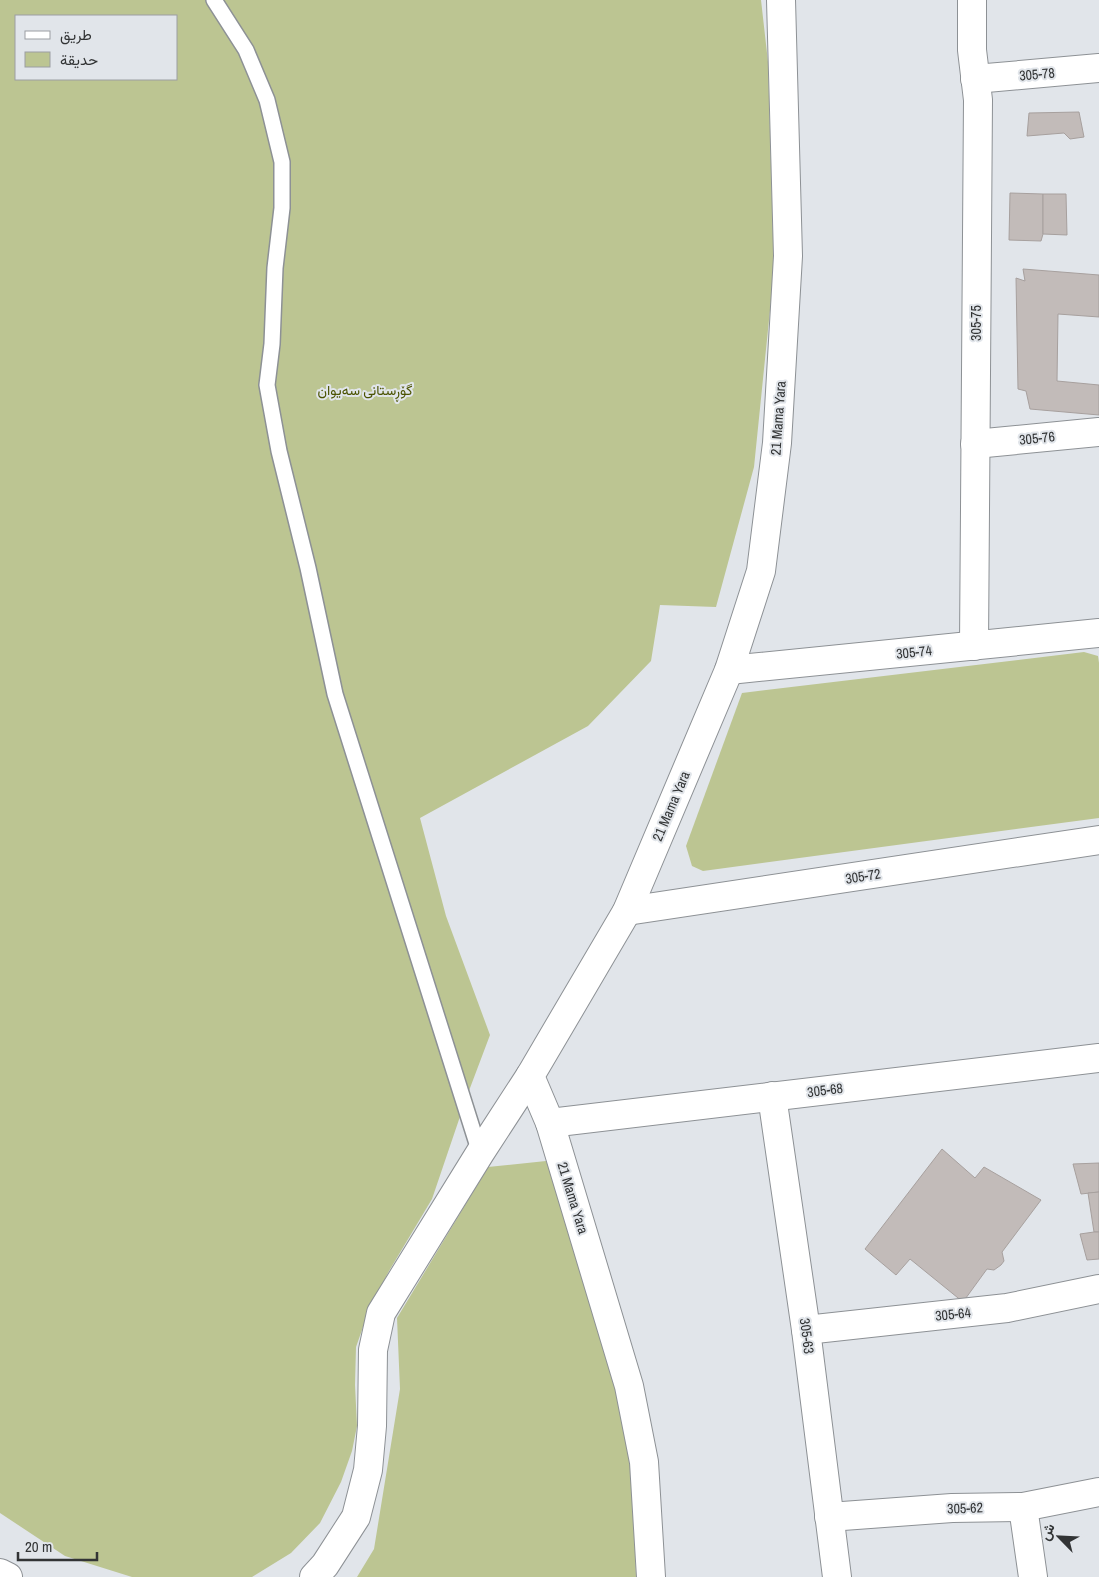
<svg xmlns="http://www.w3.org/2000/svg" width="1099" height="1577" viewBox="0 0 1099 1577" font-family="'Archivo Narrow',Vazirmatn,sans-serif">
<style>
.green{fill:#bcc592;fill-rule:evenodd}
.building{fill:#c2bbb9;stroke:#a7a09e}
.lines{fill:none;stroke-linecap:round;stroke-linejoin:round}
.lane-casing{stroke:#8d9195;stroke-width:18}
.street-casing{stroke:#8d9195;stroke-width:30}
.secondary-casing{stroke:#8d9195;stroke-width:30}
.lane{stroke:#fff;stroke-width:15}
.street{stroke:#fff;stroke-width:28}
.secondary{stroke:#fff;stroke-width:28}
.labels{text-anchor:middle;dominant-baseline:central;stroke-width:4;stroke-linejoin:round;paint-order:stroke}
.street-label{font-size:14px;fill:#323435;stroke:#e1e5ea}
.park-label{font-size:14px;fill:#4a5200;stroke:#e1e5ea}
</style>
<rect width="100%" height="100%" fill="#e1e5ea"/>
<g class="green">
<path d="M0,0H761L768,62L774,271L754,467L716,607L660,605L651,661L588,726L420,818L446,916L490,1035L467,1096L432,1199L389,1271L369,1310L356,1347L355,1385L357,1426L352,1451L341,1482L320,1523L291,1553L252,1577H132L65,1556L0,1513ZM16,16H176V79H16Z"/>
<path d="M1084,652L1098,656L1099,663V818L703,871L692,866L686,846L742,693Z"/>
<path d="M546,1161L619,1355L632,1430L636,1577H357L374,1549L400,1389L397,1318L488,1167Z"/>
</g>
<g class="building">
<path d="M1079,112L1084,137L1070,139L1064,133L1027,136L1029,113Z"/>
<path d="M1010,193L1043,194V234L1041,241L1009,240Z"/>
<path d="M1043,194H1066L1067,235L1043,234Z"/>
<path d="M1023,269L1099,275V317L1058,314L1057,381L1099,385V415L1030,409L1026,391L1018,389L1016,278L1025,281Z"/>
<path d="M942,1149L975,1178L984,1167L1041,1200L1002,1252L1004,1261L1001,1265L994,1270L987,1269L963,1302L910,1259L896,1275L865,1249Z"/>
<path d="M1099,1163V1192L1081,1194L1073,1164Z"/>
<path d="M1099,1192V1232H1094L1088,1193Z"/>
<path d="M1094,1232H1099V1259L1087,1260L1080,1234Z"/>
</g>
<g class="lines">
<g class="lane-casing">
<path id="lane" d="M214,0L246,50L267,100L282,162V208L275,268L272,344L267,385L279,451L308,568L335,694L480,1153"/>
</g>
<g class="street-casing">
<g id="street">
<path d="M972,0V50L978,100L974,646"/>
<path d="M975,79L1099,68"/>
<path d="M975,444L1099,432"/>
<path d="M729,670L1099,633"/>
<path d="M627,911L1099,840"/>
<path d="M772,1096L806,1330L837,1577"/>
<path d="M550,1123L1099,1058"/>
<path d="M806,1330L1007,1308L1099,1289"/>
<path d="M1023,1507L1033,1577"/>
<path d="M829,1517L952,1508L1023,1507L1099,1492"/>
</g>
</g>
<g class="secondary-casing">
<g id="secondary">
<path d="M0,1573L8,1577"/>
<path d="M314,1577L325,1565L356,1517L368,1470L372,1426L373,1350L381,1313L480,1153L530,1076"/>
<path d="M651,1577L644,1462L629,1386L550,1123L530,1076L627,911L729,670L761,571L777,443L788,256L781,0"/>
</g>
</g>
<use href="#lane" class="lane"/>
<use href="#street" class="street"/>
<use href="#secondary" class="secondary"/>
</g>
<g class="labels">
<g class="street-label">
<text transform="translate(1037 74) rotate(-5)">305-78</text>
<text transform="translate(976 323) rotate(-90)">305-75</text>
<text transform="translate(778 418) rotate(-86)">21 Mama Yara</text>
<text transform="translate(1037 438) rotate(-6)">305-76</text>
<text transform="translate(914 652) rotate(-6)">305-74</text>
<text transform="translate(671 806) rotate(-67)">21 Mama Yara</text>
<text transform="translate(863 876) rotate(-9)">305-72</text>
<text transform="translate(825 1090) rotate(-7)">305-68</text>
<text transform="translate(573 1198) rotate(73)">21 Mama Yara</text>
<text transform="translate(953 1314) rotate(-6)">305-64</text>
<text transform="translate(807 1336) rotate(83)">305-63</text>
<text transform="translate(965 1508) rotate(-2)">305-62</text>
</g>
<g class="park-label">
<text x="365" y="390">گۆڕستانی سەیوان</text>
</g>
</g>
<rect x="15" y="15" width="162" height="65" fill="#e1e5ea" stroke="#9b9ea2"/>
<rect x="25" y="31" width="25" height="8" fill="#ffffff" stroke="#9b9ea2"/>
<text x="60" y="40" font-size="15" fill="#323435">طريق</text>
<rect x="25" y="52" width="25" height="15" fill="#bcc592" stroke="#9b9ea2"/>
<text x="60" y="65" font-size="15" fill="#323435">حديقة</text>
<g transform="translate(1059 1537) rotate(294)" stroke="#e1e5ea" stroke-width="4" paint-order="stroke">
<path d="M0-4L9 19L0 12L-9 19Z" fill="#323435"/>
<text y="-8" font-size="14" font-weight="bold" text-anchor="middle" fill="#323435">ش</text>
</g>
<path d="M18 1552v8h79v-8" fill="none" stroke="#323435" stroke-width="2.5"/>
<text x="25" y="1552" font-size="15" fill="#323435" stroke="#e1e5ea" stroke-width="4" paint-order="stroke">20 m</text>
</svg>
